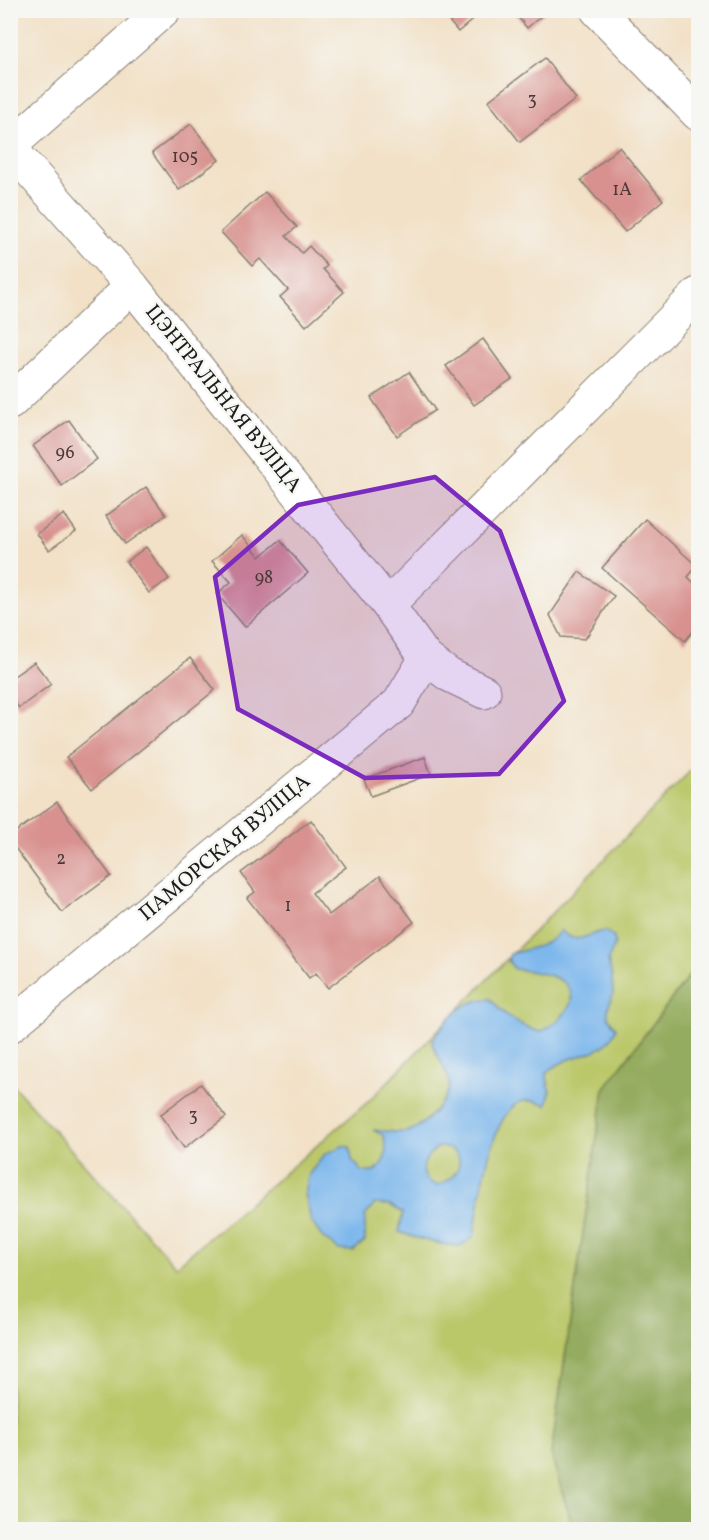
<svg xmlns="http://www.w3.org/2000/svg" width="709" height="1540" viewBox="0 0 709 1540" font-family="Vollkorn,serif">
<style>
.green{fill:#bbc86a;stroke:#6c7243;stroke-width:1.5}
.forest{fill:#94ac5e;stroke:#58643d;stroke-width:1.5}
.water{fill:#7ab6ec;stroke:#4b6984;stroke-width:1.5;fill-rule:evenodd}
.building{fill:#d8918e}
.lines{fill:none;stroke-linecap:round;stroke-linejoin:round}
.minor-casing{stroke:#877e72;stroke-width:35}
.minor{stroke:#fff;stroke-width:33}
.marked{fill:#7b2cbf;fill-opacity:0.2;stroke:#7b2cbf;stroke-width:4.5;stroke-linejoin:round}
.labels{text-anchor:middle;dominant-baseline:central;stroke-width:5;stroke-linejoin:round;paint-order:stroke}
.number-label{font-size:18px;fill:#4b3938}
.street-label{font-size:21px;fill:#1c1c1c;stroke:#f6f6f2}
</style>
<rect width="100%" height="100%" fill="#f6f6f2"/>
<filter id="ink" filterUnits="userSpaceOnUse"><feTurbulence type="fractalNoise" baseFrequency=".0167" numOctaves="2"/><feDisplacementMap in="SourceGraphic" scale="12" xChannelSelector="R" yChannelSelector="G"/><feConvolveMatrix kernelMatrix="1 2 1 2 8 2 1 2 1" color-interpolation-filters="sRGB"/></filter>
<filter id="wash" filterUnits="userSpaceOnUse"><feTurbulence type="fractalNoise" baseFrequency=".008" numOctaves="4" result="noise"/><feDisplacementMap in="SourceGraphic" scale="24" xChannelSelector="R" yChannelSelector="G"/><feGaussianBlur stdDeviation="1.35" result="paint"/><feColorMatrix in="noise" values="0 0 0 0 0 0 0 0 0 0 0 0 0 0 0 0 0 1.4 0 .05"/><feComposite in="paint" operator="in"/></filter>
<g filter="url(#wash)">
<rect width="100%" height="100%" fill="#f2e1c7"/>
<path class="green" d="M698,763V964L604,1089L551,1454L573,1529H11L10,1082L176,1266L369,1101Z"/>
<path class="forest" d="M698,964V1529H573L551,1454L604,1089Z"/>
<path class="water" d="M560,930C579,947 585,934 605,931L614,937L615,944L608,960L612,977L613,995L608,1008V1017L616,1028C609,1053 582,1053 563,1062C557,1065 551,1069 546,1072L550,1092L547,1105C539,1102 529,1099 520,1102C489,1115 479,1206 474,1236C470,1240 467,1243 462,1245C448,1248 412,1237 399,1232L403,1213L390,1205L375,1204L365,1216V1241L353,1251L339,1250L321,1236L311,1221L305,1194L309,1174L325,1154L342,1146L350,1147L352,1160L363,1172H375C387,1160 388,1152 383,1135L373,1130C384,1131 396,1133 406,1132C421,1129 449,1100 449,1084C449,1070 435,1056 432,1041C445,1020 465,998 491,999C505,1017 519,1025 540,1032C556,1024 586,1001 563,982C552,973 528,971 514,969L508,960L510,954C526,949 552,946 560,930ZM439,1147C471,1149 461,1180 436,1185C415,1178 423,1155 439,1147Z"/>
<g id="blocks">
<g class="building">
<path d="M440,10H484L458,32Z"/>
<path d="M512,10H548L527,28Z"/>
<path d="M545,58L576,99L520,142L488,101Z"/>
<path d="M191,124L219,160L179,190L152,153Z"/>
<path d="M619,147L663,200L625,232L581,180Z"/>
<path d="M265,192L297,227L286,236L302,253L309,246L327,266L323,269L344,292L306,326L280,297L288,290L260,259L252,266L221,232Z"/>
<path d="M483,339L512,379L474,405L446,366Z"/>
<path d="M409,372L435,410L397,436L371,398Z"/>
<path d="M69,420L97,459L62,486L33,446Z"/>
<path d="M146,487L166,515L125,544L106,516Z"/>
<path d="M64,514L76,531L49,550L37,534Z"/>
<path d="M645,519L697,566L688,577L698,587V625L685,641L602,568Z"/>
<path d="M242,535L260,557L280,540L308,573L245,627L217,594L231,582L212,561Z"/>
<path d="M146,547L169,579L149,593L126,562Z"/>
<path d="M579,572L614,596L585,639L561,637L550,615Z"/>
<path d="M190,658L215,690L92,789L66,757Z"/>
<path d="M34,662L51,684L19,708L10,696V679Z"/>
<path d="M10,754L17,763L10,768Z"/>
<path d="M425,757L431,774L371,796L364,779Z"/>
<path d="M57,802L111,876L62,912L10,841V836Z"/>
<path d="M311,820L346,867L312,893L329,915L380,876L414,922L328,988L316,973L309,978L247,898L255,892L241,873Z"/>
<path d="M201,1084L226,1117L184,1148L160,1115Z"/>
</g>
</g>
</g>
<g filter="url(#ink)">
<use href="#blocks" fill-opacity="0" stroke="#877e72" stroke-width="1.5"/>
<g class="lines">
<g class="minor-casing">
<g id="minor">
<path d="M597,10L698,114"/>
<path d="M10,146L164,10"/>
<path d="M10,148L132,286L388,605L426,658L449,675L484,692"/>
<path d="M10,403L132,286"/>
<path d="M388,605L698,294"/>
<path d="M10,1026L399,703L426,658"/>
</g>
</g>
<use href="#minor" class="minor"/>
</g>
</g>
<path class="marked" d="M435,477L500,531L564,701L499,774L365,778L238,709L215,577L298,505Z"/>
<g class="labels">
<g class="number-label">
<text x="532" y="100">3</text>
<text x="185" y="157">105</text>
<text x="622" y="190">1А</text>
<text x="65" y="453">96</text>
<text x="264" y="578">98</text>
<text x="61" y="859">2</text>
<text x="288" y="906">1</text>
<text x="193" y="1116">3</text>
</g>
<g class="street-label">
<text transform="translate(223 399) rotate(51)">ЦЭНТРАЛЬНАЯ ВУЛІЦА</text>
<text transform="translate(225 848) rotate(-40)">ПАМОРСКАЯ ВУЛІЦА</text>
</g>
</g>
<rect width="709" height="1540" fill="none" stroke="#f6f6f2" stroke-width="36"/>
</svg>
